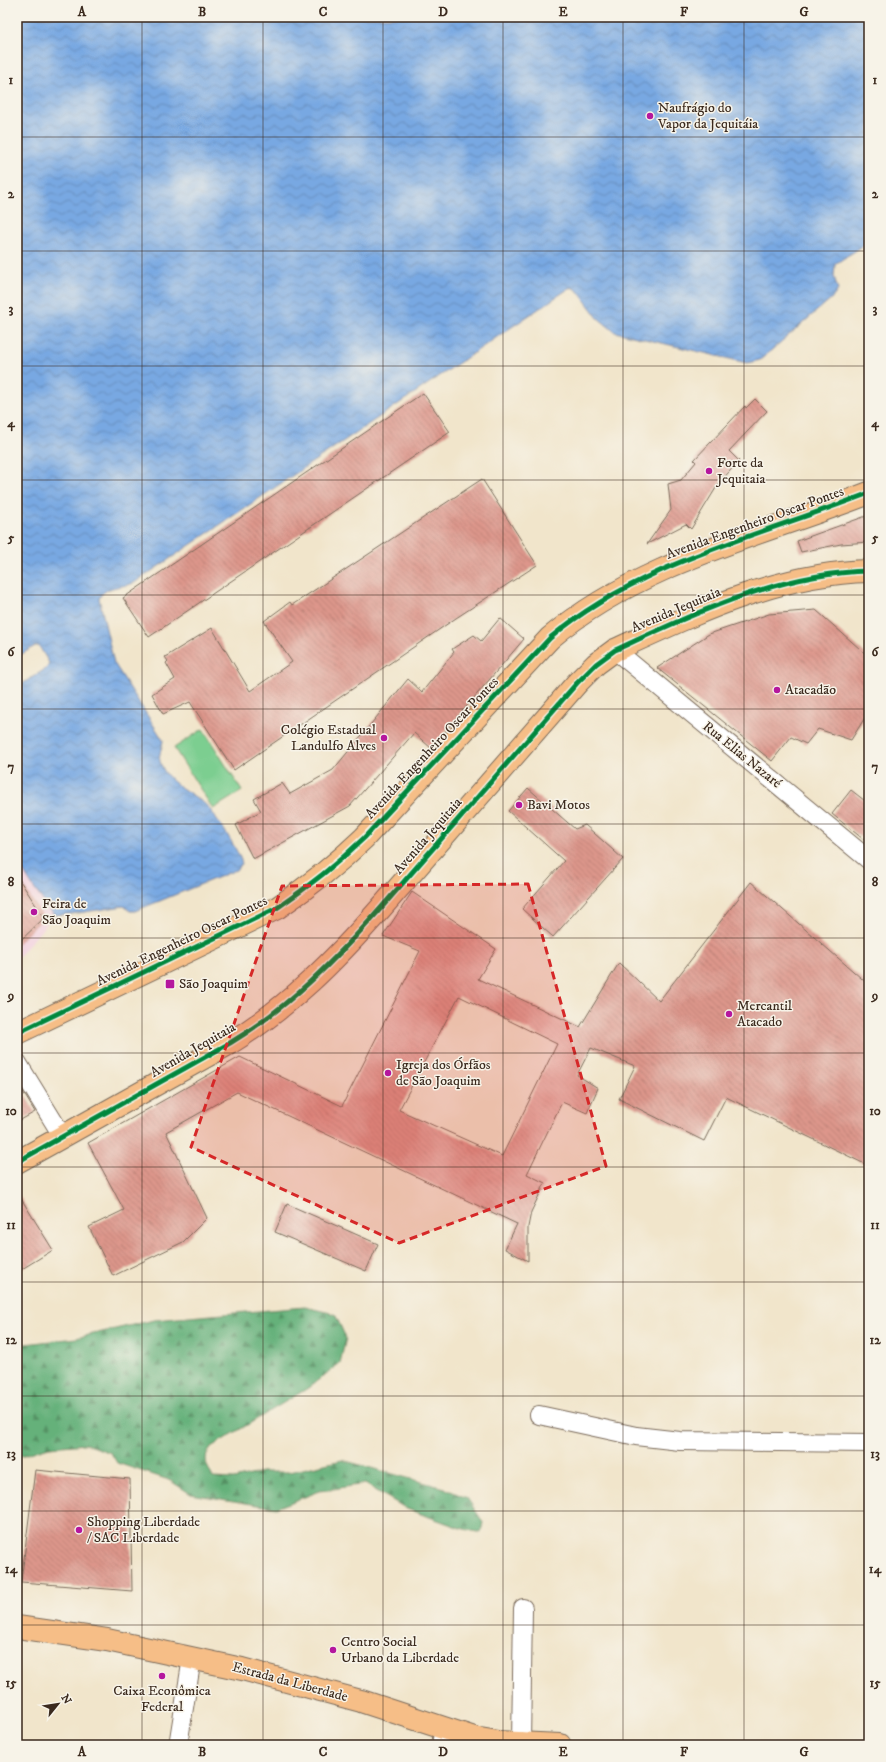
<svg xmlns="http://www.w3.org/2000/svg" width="886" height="1762" viewBox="0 0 886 1762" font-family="'IM FELL DW Pica',serif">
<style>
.built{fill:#f3cfdf}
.forest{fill:url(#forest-firs);stroke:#506e4c}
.green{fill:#7cce90;stroke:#5c7c57}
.water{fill:url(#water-waves);stroke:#5a6980}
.building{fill:url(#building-back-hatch);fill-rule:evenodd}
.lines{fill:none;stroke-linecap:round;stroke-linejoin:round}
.minor-casing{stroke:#7b6b5b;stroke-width:20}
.major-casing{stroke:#7b6b5b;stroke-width:24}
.minor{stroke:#fff;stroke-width:18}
.major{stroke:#f6be87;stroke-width:22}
.cycleway-casing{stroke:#f7f3e8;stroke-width:8}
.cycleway{stroke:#00873e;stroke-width:5}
.marked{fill:#d62828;fill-opacity:0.2;stroke:#d62828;stroke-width:3;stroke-dasharray:8 5;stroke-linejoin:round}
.grid{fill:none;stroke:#3b2a1e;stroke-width:1;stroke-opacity:0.55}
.poi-dot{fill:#b5179e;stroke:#f7f3e8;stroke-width:1.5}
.labels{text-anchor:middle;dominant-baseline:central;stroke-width:3;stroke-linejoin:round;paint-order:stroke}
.poi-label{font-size:14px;fill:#3b2a1e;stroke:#f7f3e8;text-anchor:start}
.street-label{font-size:14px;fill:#3b2a1e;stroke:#f7f3e8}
.neatline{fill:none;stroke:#3b2a1e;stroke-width:1.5}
.grid-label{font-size:13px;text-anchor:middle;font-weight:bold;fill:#3b2a1e}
</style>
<defs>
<pattern id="forest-firs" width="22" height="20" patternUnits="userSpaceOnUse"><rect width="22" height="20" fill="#65b17a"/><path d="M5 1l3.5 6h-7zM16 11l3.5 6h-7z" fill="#549063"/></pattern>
<pattern id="water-waves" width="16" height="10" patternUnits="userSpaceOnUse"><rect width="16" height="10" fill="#78a8e2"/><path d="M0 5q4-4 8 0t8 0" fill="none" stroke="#6489b7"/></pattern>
<pattern id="building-back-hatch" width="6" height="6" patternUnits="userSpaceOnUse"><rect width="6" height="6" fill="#dd968b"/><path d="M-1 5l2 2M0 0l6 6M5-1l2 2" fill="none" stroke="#b47b71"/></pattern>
</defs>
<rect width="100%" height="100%" fill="#f7f3e8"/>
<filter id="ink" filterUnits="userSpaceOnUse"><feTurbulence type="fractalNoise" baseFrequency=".025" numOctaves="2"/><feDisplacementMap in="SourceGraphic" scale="8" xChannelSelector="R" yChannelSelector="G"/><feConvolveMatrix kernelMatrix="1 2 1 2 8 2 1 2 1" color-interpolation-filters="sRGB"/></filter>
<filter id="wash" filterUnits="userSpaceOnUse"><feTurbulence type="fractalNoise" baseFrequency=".012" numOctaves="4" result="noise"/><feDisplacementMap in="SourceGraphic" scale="16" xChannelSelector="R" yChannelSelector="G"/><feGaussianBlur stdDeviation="0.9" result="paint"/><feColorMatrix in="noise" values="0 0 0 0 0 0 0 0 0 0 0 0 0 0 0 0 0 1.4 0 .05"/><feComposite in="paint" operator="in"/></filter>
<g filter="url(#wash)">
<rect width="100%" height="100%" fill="#f1e5cb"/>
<path class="built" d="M17,861L35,890L54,915L17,959Z"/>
<path class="forest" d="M305,1307L335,1314L346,1338L340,1363L308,1388L211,1447C202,1460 207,1465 213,1478L234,1479L262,1472H290L342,1460L444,1488L467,1498L483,1522L481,1533L460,1528L407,1509L365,1484L320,1491L276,1508L191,1494L169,1480L117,1463L111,1453L86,1444L49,1447L17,1457V1345L76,1338L154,1320Z"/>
<path class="green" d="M203,729L242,791L213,809L174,748Z"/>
<path class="water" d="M17,17H869V242L835,264L834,276L838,290L833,297L760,360L747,363L615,332L598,318L577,290L571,287L137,581C125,589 108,583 99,598L114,663L163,740C163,746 158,755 160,761C165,782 189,791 205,804C213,811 241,854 242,864L236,870L135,911H130L124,906L71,914L54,915L35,890L17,861V687L47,668L49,663L39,646H35L17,657Z"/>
<g id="blocks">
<g class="building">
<path d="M423,393L450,432L149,637L123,598Z"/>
<path d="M755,399L767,411L729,451L739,461L719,483L691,529L686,524L647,544L671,510L668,484L681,480L696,462L694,460L745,406L746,408Z"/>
<path d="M482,479L537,565L456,618L234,770L190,702L163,714L152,694L175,679L166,663L168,661L165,657L212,628L250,691L292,662L264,621L290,602L292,605Z"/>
<path d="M869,515V542L841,544L801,552L797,541Z"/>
<path d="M816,610L869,657V711L851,740L818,729L806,744L791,737L772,761L657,668L709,634L769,614Z"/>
<path d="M500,618L524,639L431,748L414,733L350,806L253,859L236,825L261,811L254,799L282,783L290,794L333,770L408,679L422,692L454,652L452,649L474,635L481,641Z"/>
<path d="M528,788L575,829L585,825L623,859L553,937L522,909L564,861L508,811Z"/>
<path d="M851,790L869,804V832L863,839L832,814Z"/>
<path d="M17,876L44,918L17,944Z"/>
<path d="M751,882L869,985V1166L726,1097L704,1141L619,1099L635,1066L591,1048L577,1075L598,1088L587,1113L562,1102L527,1174L545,1183L531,1212L528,1227V1261L505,1249L517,1224L237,1092L166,1132L207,1218L183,1242L113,1276L89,1227L124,1210L88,1143L240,1057L342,1106L420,951L383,936L412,892L496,949L478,979L580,1027L619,963L659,1001ZM459,996L557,1044L502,1156L399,1110Z"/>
<path d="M17,1082L35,1112L17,1122Z"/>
<path d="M17,1192L53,1250L17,1272Z"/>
<path d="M287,1204L378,1244L366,1271L275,1232Z"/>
<path d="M35,1470L130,1479L132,1591L21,1582Z"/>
</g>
</g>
</g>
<g filter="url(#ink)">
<use href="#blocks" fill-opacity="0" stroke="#7b6b5b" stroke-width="1"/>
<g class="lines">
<g class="minor-casing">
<g id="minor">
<path d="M615,650L869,860"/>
<path d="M17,1062L63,1137"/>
<path d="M539,1415L636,1436L680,1441L869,1443"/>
<path d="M521,1743L523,1608"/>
<path d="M178,1745L192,1658"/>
<path d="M441,1745L444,1728"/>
</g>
</g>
<g class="major-casing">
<g id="major">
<path d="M17,1033L277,908C308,887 337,864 364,838L550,638C640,562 762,535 869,493"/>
<path d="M17,1162L230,1043C288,1008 336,959 381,908L577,683L596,664L615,650C696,613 778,573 869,571"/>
<path d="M17,1627L107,1640L242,1669L361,1701L474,1738L498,1742L560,1745"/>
</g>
</g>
<use href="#minor" class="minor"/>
<use href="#major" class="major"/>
<g class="cycleway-casing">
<g id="cycleway">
<path d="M17,1033L277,908C308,887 337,864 364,838L550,638C640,562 762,535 869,493"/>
<path d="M17,1162L230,1043C288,1008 336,959 381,908L577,683L596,664L615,650C696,613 778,573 869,571"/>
</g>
</g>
<use href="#cycleway" class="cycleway"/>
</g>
</g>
<path class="marked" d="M528,884L606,1166L399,1243L191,1147L282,886Z"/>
<path class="grid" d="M142,17V1745M263,17V1745M383,17V1745M503,17V1745M623,17V1745M744,17V1745M17,137H869M17,251H869M17,366H869M17,480H869M17,595H869M17,709H869M17,824H869M17,938H869M17,1053H869M17,1167H869M17,1282H869M17,1396H869M17,1511H869M17,1625H869"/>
<g class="poi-dot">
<circle cx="650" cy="116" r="4"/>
<circle cx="709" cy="471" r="4"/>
<circle cx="777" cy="690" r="4"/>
<circle cx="384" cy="738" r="4"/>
<circle cx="519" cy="805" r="4"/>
<circle cx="34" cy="912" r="4"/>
<rect x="165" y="979" width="10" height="10" rx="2"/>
<circle cx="729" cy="1014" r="4"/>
<circle cx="388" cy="1073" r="4"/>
<circle cx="79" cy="1530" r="4"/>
<circle cx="333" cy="1650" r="4"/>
<circle cx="162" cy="1676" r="4"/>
</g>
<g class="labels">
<g class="poi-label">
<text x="658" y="108">Naufrágio do<tspan x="658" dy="16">Vapor da Jequitáia</tspan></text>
<text x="717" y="463">Forte da<tspan x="717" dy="16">Jequitaia</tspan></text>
<text x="785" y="690">Atacadão</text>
<text x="376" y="730" text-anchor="end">Colégio Estadual<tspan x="376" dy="16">Landulfo Alves</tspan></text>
<text x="527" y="805">Bavi Motos</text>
<text x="42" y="904">Feira de<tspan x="42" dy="16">São Joaquim</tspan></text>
<text x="179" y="984">São Joaquim</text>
<text x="737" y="1006">Mercantil<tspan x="737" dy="16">Atacado</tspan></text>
<text x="396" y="1065">Igreja dos Órfãos<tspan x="396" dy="16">de São Joaquim</tspan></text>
<text x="87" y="1522">Shopping Liberdade<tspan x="87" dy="16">/ SAC Liberdade</tspan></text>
<text x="341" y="1642">Centro Social<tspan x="341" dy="16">Urbano da Liberdade</tspan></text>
<text x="162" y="1691" text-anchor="middle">Caixa Econômica<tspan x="162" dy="16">Federal</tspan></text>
</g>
<g class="street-label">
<text transform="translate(755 523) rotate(-20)">Avenida Engenheiro Oscar Pontes</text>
<text transform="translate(676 610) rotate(-23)">Avenida Jequitaia</text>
<text transform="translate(432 748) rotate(-47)">Avenida Engenheiro Oscar Pontes</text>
<text transform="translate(742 755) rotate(39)">Rua Elias Nazaré</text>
<text transform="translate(428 836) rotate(-49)">Avenida Jequitaia</text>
<text transform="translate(182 941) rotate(-26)">Avenida Engenheiro Oscar Pontes</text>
<text transform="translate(193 1050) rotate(-30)">Avenida Jequitaia</text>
<text transform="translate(290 1682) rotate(15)">Estrada da Liberdade</text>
</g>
</g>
<rect width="886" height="1762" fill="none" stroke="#f7f3e8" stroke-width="44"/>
<g transform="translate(58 1704) rotate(60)" stroke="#f7f3e8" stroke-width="3" paint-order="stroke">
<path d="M0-3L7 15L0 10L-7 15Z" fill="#3b2a1e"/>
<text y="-6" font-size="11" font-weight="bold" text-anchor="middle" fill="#3b2a1e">N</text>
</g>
<rect x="22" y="22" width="842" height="1718" class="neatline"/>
<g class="grid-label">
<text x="82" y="16">A</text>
<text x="202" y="16">B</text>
<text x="323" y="16">C</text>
<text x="443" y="16">D</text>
<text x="563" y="16">E</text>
<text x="684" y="16">F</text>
<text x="804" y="16">G</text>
<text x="11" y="84">1</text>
<text x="875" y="84">1</text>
<text x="11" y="198">2</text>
<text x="875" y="198">2</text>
<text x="11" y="313">3</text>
<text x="875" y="313">3</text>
<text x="11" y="427">4</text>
<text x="875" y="427">4</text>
<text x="11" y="542">5</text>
<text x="875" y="542">5</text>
<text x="11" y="656">6</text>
<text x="875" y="656">6</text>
<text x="11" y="771">7</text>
<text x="875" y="771">7</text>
<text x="11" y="886">8</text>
<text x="875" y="886">8</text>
<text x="11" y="1000">9</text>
<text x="875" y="1000">9</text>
<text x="11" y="1115">10</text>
<text x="875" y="1115">10</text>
<text x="11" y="1229">11</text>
<text x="875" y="1229">11</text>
<text x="11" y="1344">12</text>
<text x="875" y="1344">12</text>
<text x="11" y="1458">13</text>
<text x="875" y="1458">13</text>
<text x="11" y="1573">14</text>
<text x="875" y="1573">14</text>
<text x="11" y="1687">15</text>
<text x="875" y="1687">15</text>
<text x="82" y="1756">A</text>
<text x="202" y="1756">B</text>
<text x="323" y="1756">C</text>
<text x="443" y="1756">D</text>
<text x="563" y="1756">E</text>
<text x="684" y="1756">F</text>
<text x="804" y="1756">G</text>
</g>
</svg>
